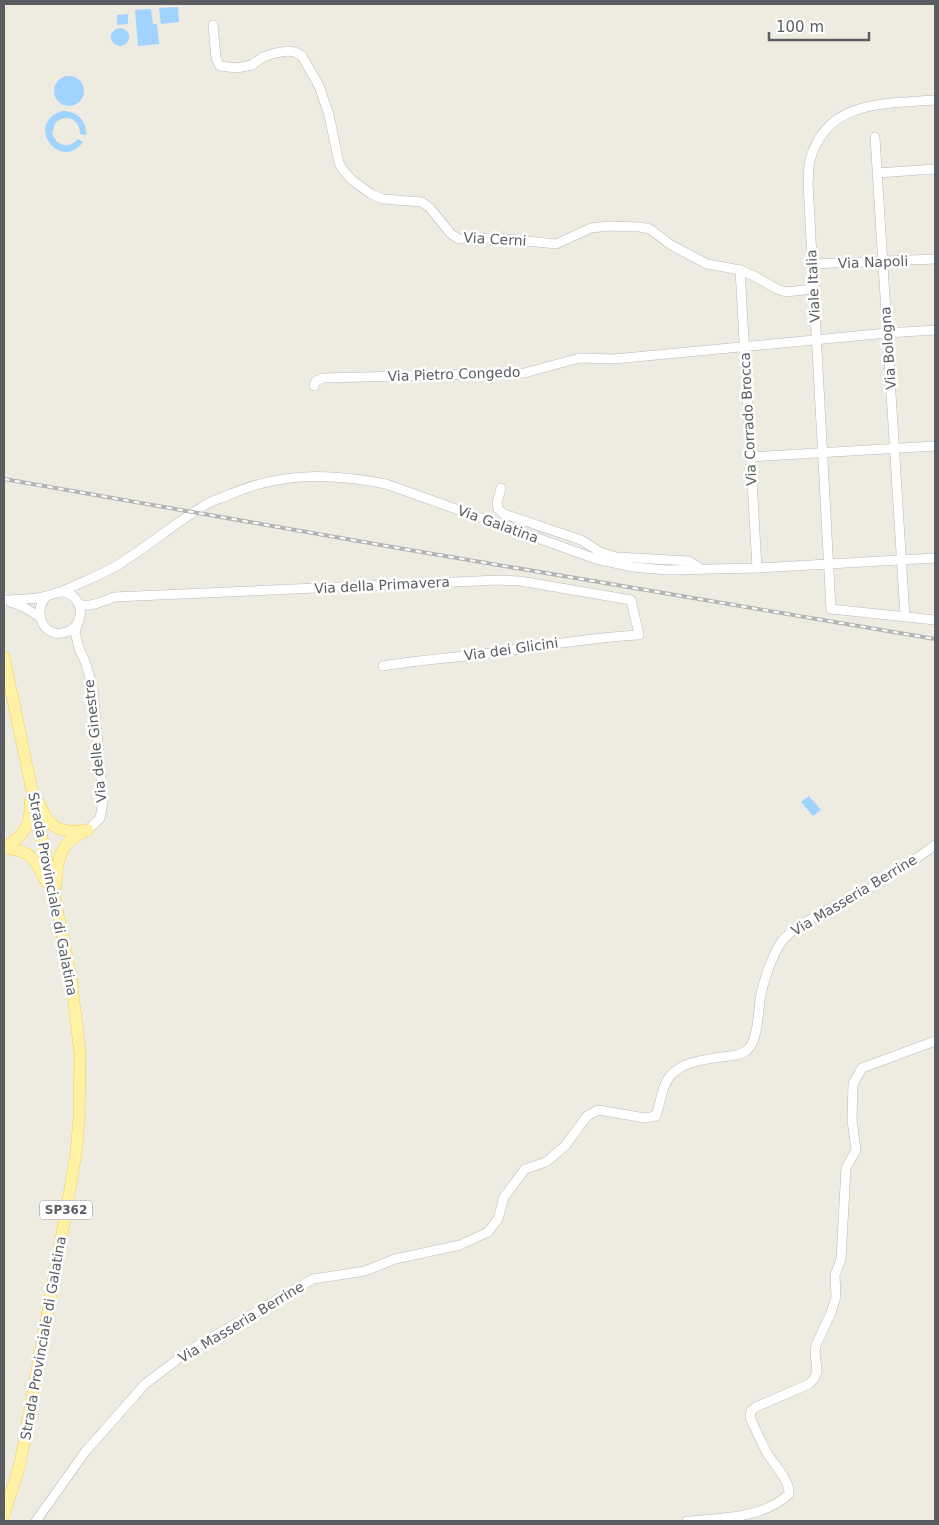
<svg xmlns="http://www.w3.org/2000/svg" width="939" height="1525" viewBox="0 0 939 1525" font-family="'DejaVu Sans',sans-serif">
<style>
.water{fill:#a0d3ff}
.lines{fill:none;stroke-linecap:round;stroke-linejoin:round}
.minor-casing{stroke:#b7babf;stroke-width:10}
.major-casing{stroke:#f8cd50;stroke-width:12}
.minor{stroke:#fff;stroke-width:9}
.major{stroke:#fff2a5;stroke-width:11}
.rail-casing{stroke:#b3b4b4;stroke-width:4}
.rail{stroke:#fff;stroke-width:2;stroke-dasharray:5.5;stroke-linecap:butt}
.labels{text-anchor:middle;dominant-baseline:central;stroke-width:5;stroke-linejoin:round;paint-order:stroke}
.shield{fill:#fff;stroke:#8c8e92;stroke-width:1}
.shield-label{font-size:12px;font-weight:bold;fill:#5a5e63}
.street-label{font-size:14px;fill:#5a5e63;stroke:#fff}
</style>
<rect width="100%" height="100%" fill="#eeebe1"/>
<g class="water">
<path d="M178,7L179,22L161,24L159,8Z"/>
<path d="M151,9L153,24H157L159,43L160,44L138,46L135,10Z"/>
<path d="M128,14V24L117,25V15Z"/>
<circle cx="120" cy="37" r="9"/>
<circle cx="69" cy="91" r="15"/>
<path d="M62,111C77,111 87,120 86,135L80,134C80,119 66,113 55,123L52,134L57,142C65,147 72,146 78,139L83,142C60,173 24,123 62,111Z"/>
<path d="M809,796L821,810L813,816L801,802Z"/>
</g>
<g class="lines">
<g class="minor-casing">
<g id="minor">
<path d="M213,25L216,58L220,66L237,68L252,65L263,57L275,53L288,51L295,52L302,56L319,86L329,115L339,163L343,170L352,180L371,194L383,199L422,202L430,208L451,234L459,239L497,238L556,244L591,228L609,226L640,227L650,229L671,245L707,264L740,270L754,276L777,289L786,292L813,289"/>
<path d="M935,100C885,104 827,99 810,160C808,167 809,175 808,183L831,609L935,620"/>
<path d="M875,137L905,617"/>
<path d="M877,173L935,169"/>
<path d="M812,264L935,259"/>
<path d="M740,270L757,568"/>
<path d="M314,386L316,381L323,378L524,373L580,358L614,359L887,333L935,330"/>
<path d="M751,457L935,446"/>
<path d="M501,488L497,503L498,509L504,514L581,540L600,552L616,557L689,561L701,569"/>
<path d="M61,592C79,583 99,576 116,566C147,547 174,524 205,505C211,501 219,499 226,496C280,472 329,473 386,484L596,559L633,567L667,570L757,568L935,558"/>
<path d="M4,600C17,599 33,600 46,596C53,595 57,591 64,592C85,597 86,626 66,632C44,640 31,611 47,596"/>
<path d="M10,602L22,606L40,617"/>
<path d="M79,604C90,608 103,601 114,597L499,580L520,581L631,600L639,635C589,637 540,647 490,653C454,658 419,660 383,666"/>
<path d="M78,624L75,632L79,648L86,664L93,689L103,802L100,818L88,830"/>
<path d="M36,1521L85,1452L145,1384L190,1350L313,1279L365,1271L395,1259L460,1245L488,1232L498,1219L504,1197L525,1169L546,1162L565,1146L587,1116L598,1110L645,1118L656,1116C659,1107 661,1096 664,1087C672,1063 700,1060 721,1057C729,1056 739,1056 746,1051C759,1042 758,1008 761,994C765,977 771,959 780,944C791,925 839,905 859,894C885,880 911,863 935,845"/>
<path d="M687,1521C721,1518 762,1519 789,1494C790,1480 774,1465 767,1453C761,1441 755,1429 750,1417L751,1411L756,1407L809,1384L814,1379L817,1372L815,1352L816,1345L831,1313L836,1297L835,1275L841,1259L846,1168L856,1150L852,1120L853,1084L862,1068L935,1041"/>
</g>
</g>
<g class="major-casing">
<g id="major">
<path d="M4,657L71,976L80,1054L79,1119L76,1153L69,1195L20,1464L4,1515"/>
<path d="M39,803C49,829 61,834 88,830"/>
<path d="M4,848C25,835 31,826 30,801"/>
<path d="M4,848C30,850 36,859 46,882"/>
<path d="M56,885C57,860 59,844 83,832"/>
</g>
</g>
<use href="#minor" class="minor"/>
<use href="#major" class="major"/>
<g class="rail-casing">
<path id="rail" d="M4,479L398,548L935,639"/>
</g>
<use href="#rail" class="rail"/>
</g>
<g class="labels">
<rect class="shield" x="40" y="1200.5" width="52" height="19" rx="4"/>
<g class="shield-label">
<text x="66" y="1210">SP362</text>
</g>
<g class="street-label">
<text transform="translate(495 239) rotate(3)">Via Cerni</text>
<text transform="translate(873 262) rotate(-2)">Via Napoli</text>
<text transform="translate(813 286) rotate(-93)">Viale Italia</text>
<text transform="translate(888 348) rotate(-94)">Via Bologna</text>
<text transform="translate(454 374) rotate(-2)">Via Pietro Congedo</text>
<text transform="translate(748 419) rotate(-93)">Via Corrado Brocca</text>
<text transform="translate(498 524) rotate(20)">Via Galatina</text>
<text transform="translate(382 585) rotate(-3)">Via della Primavera</text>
<text transform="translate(511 649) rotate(-8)">Via dei Glicini</text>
<text transform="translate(95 741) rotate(-96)">Via delle Ginestre</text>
<text transform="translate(53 894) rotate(79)">Strada Provinciale di Galatina</text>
<text transform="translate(854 895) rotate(-31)">Via Masseria Berrine</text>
<text transform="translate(241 1322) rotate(-31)">Via Masseria Berrine</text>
<text transform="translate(43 1338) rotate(-80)">Strada Provinciale di Galatina</text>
</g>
</g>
<rect width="939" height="1525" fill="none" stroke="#5a5e63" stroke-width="10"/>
<path d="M769 32v8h100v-8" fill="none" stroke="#5a5e63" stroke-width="2.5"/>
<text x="776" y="32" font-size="15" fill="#5a5e63" stroke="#ffffff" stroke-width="4" paint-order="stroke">100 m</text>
</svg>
